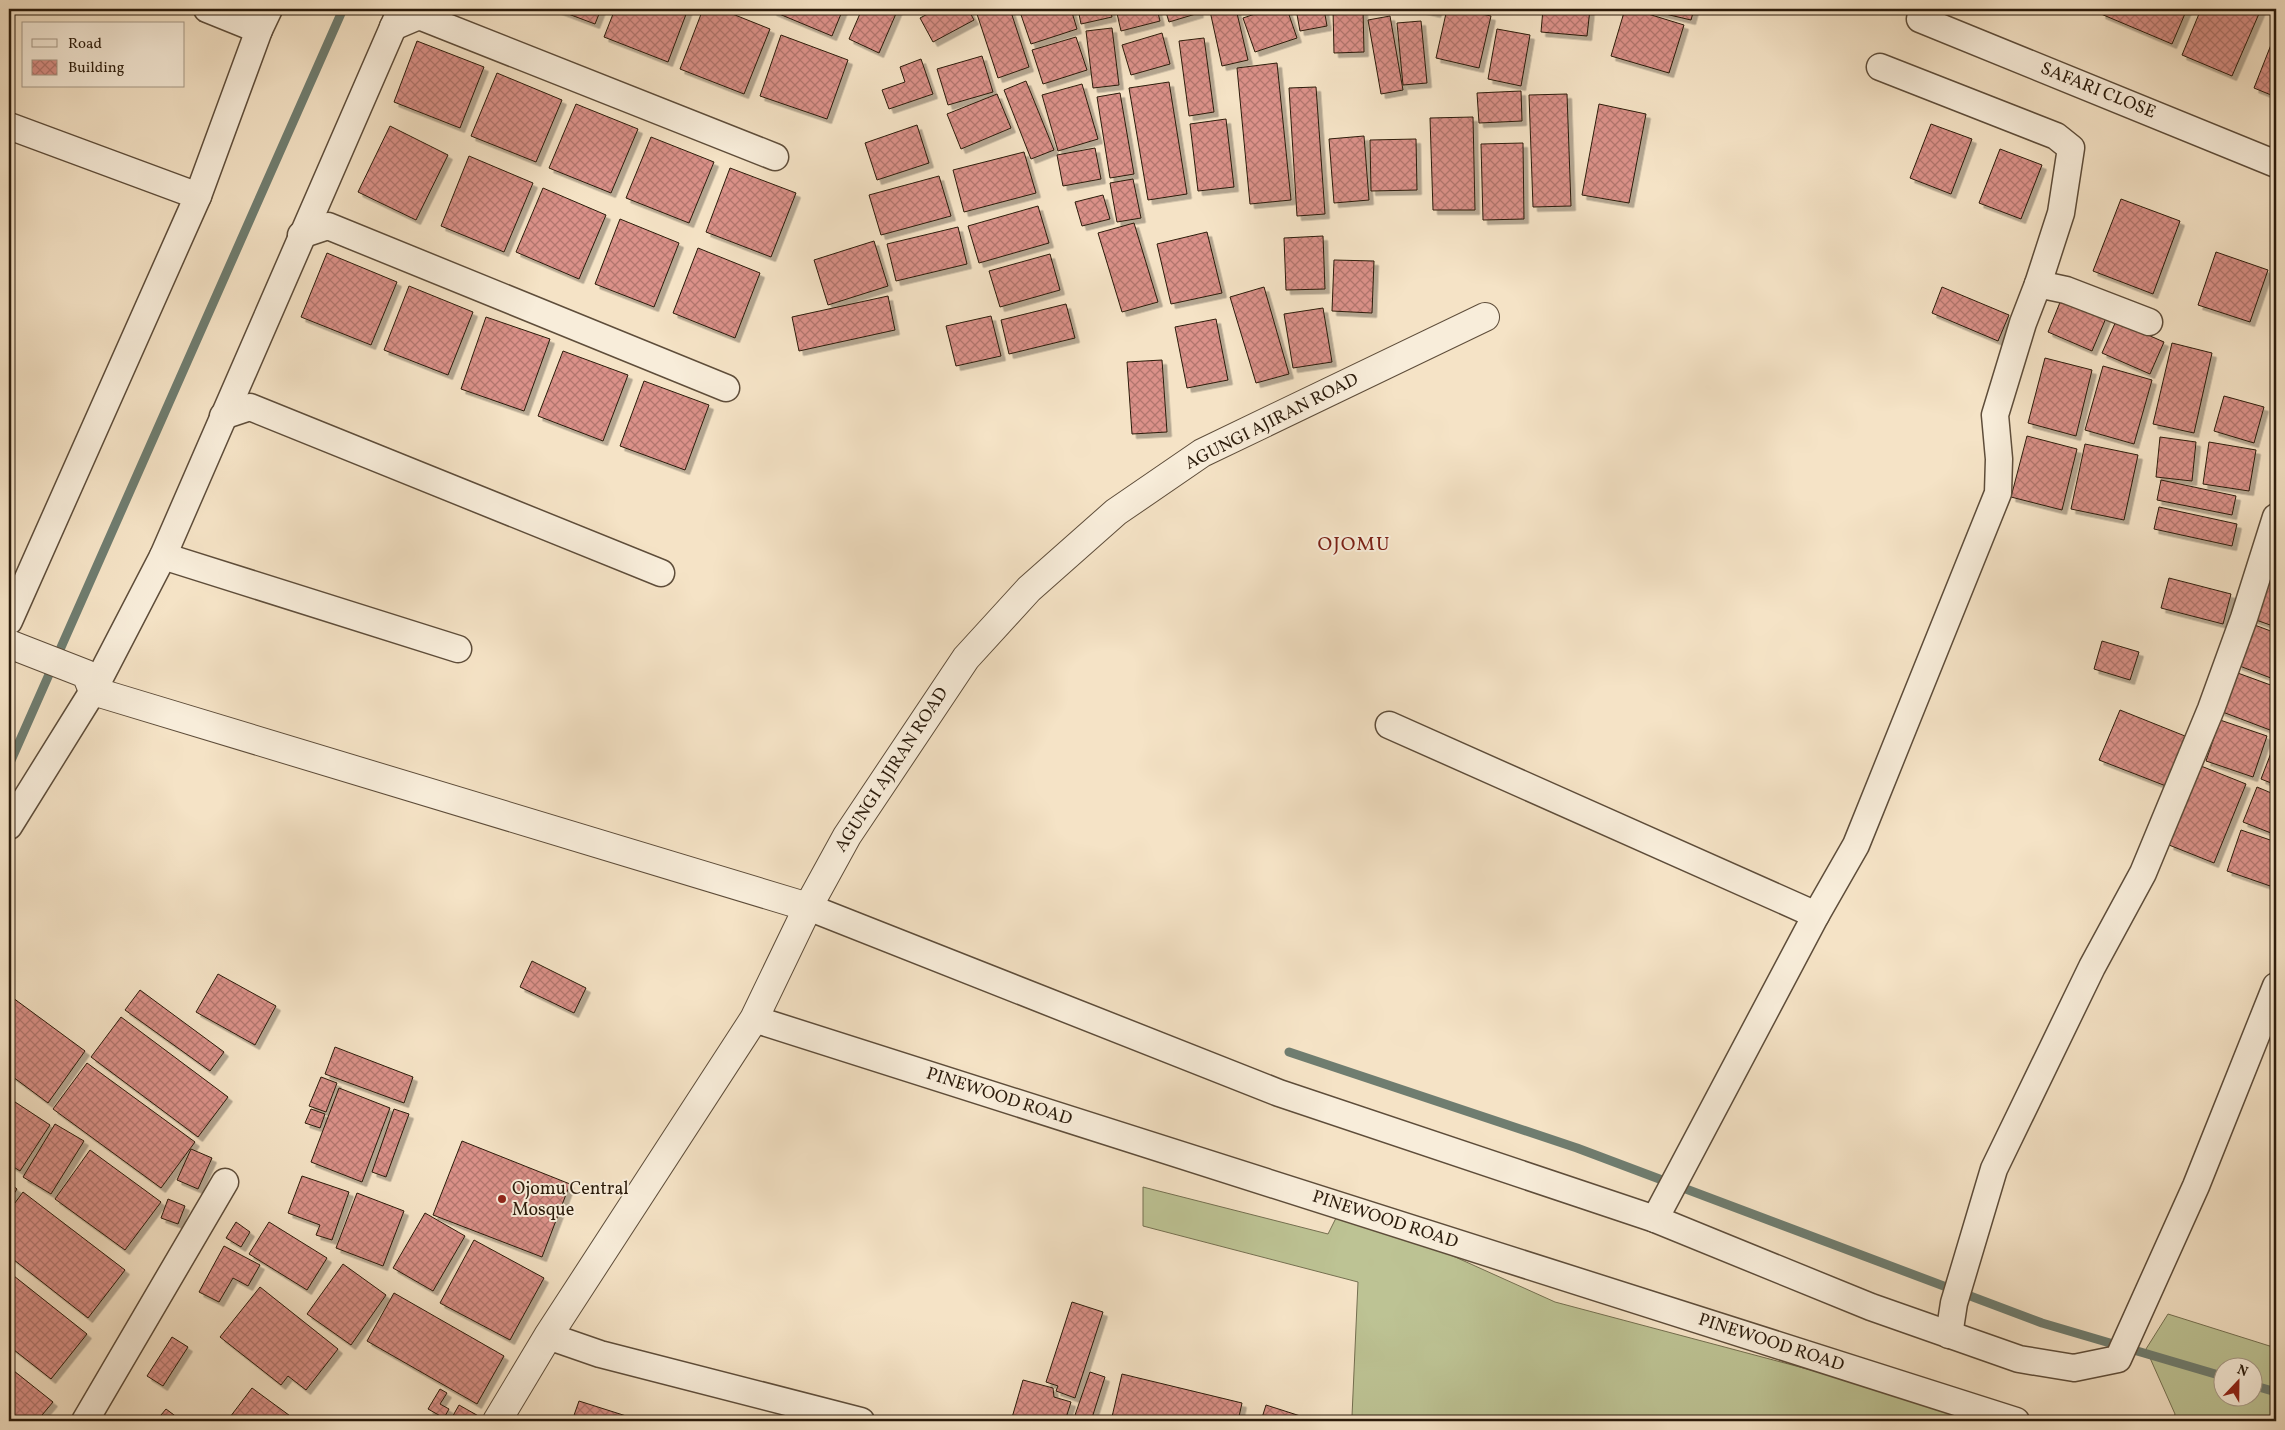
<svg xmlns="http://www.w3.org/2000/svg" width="2285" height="1430" viewBox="0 0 2285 1430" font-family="Vollkorn,serif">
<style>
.grass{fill:#bdc394;stroke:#746f50;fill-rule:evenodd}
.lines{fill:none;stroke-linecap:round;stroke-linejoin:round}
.stream{stroke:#6f7d70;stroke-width:9}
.building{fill:url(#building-cross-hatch);stroke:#2b1b0b;filter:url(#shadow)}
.minor-casing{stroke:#5e4d3a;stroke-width:29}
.tertiary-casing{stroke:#5e4d3a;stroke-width:30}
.minor{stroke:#f8edda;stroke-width:26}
.tertiary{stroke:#f8edda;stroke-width:28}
.poi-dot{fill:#8f2418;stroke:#f8edda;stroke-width:2}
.labels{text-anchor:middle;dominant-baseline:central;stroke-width:4;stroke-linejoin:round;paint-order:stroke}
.street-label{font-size:18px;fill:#2b1b0b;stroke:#f8edda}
.poi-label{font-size:18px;fill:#2b1b0b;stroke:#f8edda;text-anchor:start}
.quarter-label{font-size:20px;letter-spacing:1px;fill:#7a1f14;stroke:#f8edda}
</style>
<defs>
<pattern id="building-cross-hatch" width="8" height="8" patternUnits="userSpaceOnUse" patternTransform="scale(1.25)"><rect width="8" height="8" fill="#db9189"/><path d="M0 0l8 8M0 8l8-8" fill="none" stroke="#b2766e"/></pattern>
<filter id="shadow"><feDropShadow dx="4.5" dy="4.5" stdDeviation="0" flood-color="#0004"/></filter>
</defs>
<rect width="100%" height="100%" fill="#f5e3c6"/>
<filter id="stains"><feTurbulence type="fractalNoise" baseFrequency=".004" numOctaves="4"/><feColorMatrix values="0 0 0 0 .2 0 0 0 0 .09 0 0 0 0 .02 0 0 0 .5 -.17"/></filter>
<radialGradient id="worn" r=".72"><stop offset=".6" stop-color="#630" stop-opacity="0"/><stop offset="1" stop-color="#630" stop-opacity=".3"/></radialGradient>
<g class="grass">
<path d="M1143,1187L1328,1234L1342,1206L1555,1302L2003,1421H1368L1352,1416L1358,1282L1143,1226Z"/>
<path d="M2168,1314L2276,1348V1421H2173L2175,1414L2146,1349ZM2222,1368H2252V1398H2222Z"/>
</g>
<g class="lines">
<g class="stream">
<path d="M9,765L343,9"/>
<path d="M1289,1052L1577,1148L2042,1323L2222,1376"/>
<path d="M2252,1385L2276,1392"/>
</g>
</g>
<g class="building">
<path d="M555,9H601L595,24Z"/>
<path d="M615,9H688L668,62L604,37Z"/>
<path d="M703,9H720L770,29L744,94L680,69Z"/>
<path d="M773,9H843L832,36L772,11Z"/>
<path d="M862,9H898L879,53L849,39Z"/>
<path d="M937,9H968L974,20L933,42L920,18Z"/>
<path d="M982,9H1010L1029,67L998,78L976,11Z"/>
<path d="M1019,9H1071L1077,29L1031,44Z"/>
<path d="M1078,9H1110L1112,17L1081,24Z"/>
<path d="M1116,9H1157L1160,21L1121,31Z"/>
<path d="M1165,9H1198L1199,13L1169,22Z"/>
<path d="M1221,9H1236L1248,60L1222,66L1210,11Z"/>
<path d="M1270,9H1287L1297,38L1255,52L1243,18Z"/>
<path d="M1296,9H1324L1327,26L1300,31Z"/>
<path d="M1333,9H1363L1364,52L1334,53Z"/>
<path d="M1419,9H1438L1436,13Z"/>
<path d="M1447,9H1459L1491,16L1479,68L1436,58Z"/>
<path d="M1543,9H1590L1587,36L1541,32Z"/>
<path d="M1625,9H1632L1684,25L1669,73L1611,56Z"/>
<path d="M1644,9H1694L1691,20Z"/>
<path d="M2103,9H2187L2172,44L2101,14Z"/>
<path d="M2201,9H2261L2232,76L2182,55Z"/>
<path d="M1390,16L1403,90L1381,94L1368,20Z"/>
<path d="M1421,21L1427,83L1403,85L1397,23Z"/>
<path d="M1112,28L1119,85L1093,88L1086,31Z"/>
<path d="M1497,29L1530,35L1521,86L1488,79Z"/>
<path d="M2276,32V97L2254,88Z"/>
<path d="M1162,33L1170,64L1131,75L1122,45Z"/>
<path d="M781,35L848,60L827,119L760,96Z"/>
<path d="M1076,37L1087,70L1043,84L1032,50Z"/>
<path d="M1204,38L1214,112L1189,116L1179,41Z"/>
<path d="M417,41L484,67L460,128L394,102Z"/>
<path d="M982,56L993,92L948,105L937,69Z"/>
<path d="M921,59L933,94L889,109L882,90L905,82L900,67Z"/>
<path d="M1277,63L1291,200L1250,204L1237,68Z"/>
<path d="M497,73L562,100L536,162L471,136Z"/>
<path d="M1026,81L1054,150L1031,159L1004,90Z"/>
<path d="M1169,82L1187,194L1148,200L1129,88Z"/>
<path d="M1082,84L1098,139L1058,151L1042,95Z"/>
<path d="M1316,87L1325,214L1297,216L1289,88Z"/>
<path d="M1521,91L1522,121L1479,123L1477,93Z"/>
<path d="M1120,93L1134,174L1110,178L1097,97Z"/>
<path d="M997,94L1011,128L961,149L947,114Z"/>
<path d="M1567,94L1571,206L1533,207L1529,95Z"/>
<path d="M576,104L638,129L611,193L549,168Z"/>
<path d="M1599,104L1646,114L1629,203L1582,195Z"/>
<path d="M1473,117L1475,210H1433L1430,118Z"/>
<path d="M1226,119L1234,187L1198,191L1190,124Z"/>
<path d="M1931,124L1972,139L1951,194L1910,178Z"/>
<path d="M917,125L929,163L877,180L865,143Z"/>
<path d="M390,126L448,155L416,220L358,192Z"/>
<path d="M1364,136L1369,200L1334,203L1329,139Z"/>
<path d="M651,137L714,162L689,223L626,198Z"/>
<path d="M1416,139L1417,190L1371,191L1370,140Z"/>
<path d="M1523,143L1524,219L1483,220L1481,144Z"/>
<path d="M1095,148L1101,179L1063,186L1057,155Z"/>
<path d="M2000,149L2042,165L2021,219L1979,203Z"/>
<path d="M1024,152L1036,193L964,212L953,170Z"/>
<path d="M469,156L533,183L504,252L441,226Z"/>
<path d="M730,168L796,193L771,257L706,232Z"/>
<path d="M939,176L951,216L881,235L869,195Z"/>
<path d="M1133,179L1141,218L1117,222L1110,183Z"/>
<path d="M543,188L606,215L579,279L516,252Z"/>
<path d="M1103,195L1110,219L1082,226L1075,202Z"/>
<path d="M2121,199L2180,221L2153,294L2093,271Z"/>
<path d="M1038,206L1049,243L979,263L968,226Z"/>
<path d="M620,219L679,243L654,307L595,284Z"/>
<path d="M1134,223L1158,302L1122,312L1098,233Z"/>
<path d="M958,227L967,264L896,281L887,244Z"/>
<path d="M1207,232L1222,293L1171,304L1157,244Z"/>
<path d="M1323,236L1325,289L1286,290L1284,238Z"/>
<path d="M874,241L888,286L828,305L814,260Z"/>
<path d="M698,248L760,273L735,338L673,313Z"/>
<path d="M2216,252L2268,270L2250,322L2198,305Z"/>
<path d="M327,253L397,282L371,345L301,317Z"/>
<path d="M1050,254L1060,290L1000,307L989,271Z"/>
<path d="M1334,260L1374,261L1372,313L1332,311Z"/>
<path d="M409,286L473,312L448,375L384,350Z"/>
<path d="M1264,287L1289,374L1256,383L1230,297Z"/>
<path d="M1942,287L2009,315L1998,341L1932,313Z"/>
<path d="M888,296L895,330L799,351L792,317Z"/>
<path d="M2061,300L2106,318L2092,351L2048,332Z"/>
<path d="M1066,304L1075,338L1009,354L1001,320Z"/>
<path d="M2276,306V320L2271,318Z"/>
<path d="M1323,308L1332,362L1293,368L1284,314Z"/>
<path d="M991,316L1001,356L956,366L946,326Z"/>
<path d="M486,317L550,339L524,411L461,389Z"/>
<path d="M1216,319L1228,380L1187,388L1175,327Z"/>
<path d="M2116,321L2164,342L2150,374L2102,353Z"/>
<path d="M2172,343L2212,353L2194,433L2153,424Z"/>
<path d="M563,351L628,375L603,441L538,416Z"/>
<path d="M2045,358L2092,370L2076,436L2028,423Z"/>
<path d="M1162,360L1167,432L1132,434L1127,362Z"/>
<path d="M2103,366L2152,380L2134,444L2085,430Z"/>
<path d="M644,381L709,405L685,470L620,446Z"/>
<path d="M2224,396L2264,407L2254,443L2214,431Z"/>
<path d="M2027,436L2077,449L2062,510L2011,497Z"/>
<path d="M2160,437L2196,442L2192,481L2156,477Z"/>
<path d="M2209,442L2256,450L2249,491L2203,484Z"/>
<path d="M2085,444L2138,455L2124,520L2071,509Z"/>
<path d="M2161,480L2236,496L2232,515L2157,500Z"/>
<path d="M2159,507L2237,524L2232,546L2154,529Z"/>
<path d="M2276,550V627L2253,619Z"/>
<path d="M2169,578L2231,594L2223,624L2161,608Z"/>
<path d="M2252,624L2276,633V680L2237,665Z"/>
<path d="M2102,641L2139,652L2130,680L2094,669Z"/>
<path d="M2235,672L2276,687V714L2270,730L2220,711Z"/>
<path d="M2120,710L2185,736L2166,786L2099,760Z"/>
<path d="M2220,720L2267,736L2253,777L2206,761Z"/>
<path d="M2276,740V785L2261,779Z"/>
<path d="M2201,766L2246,784L2214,863L2169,845Z"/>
<path d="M2257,787L2276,795V835L2243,822Z"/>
<path d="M2241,830L2276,842V888L2227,871Z"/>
<path d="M532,961L586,988L574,1013L520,987Z"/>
<path d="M218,974L276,1006L255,1045L196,1012Z"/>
<path d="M140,990L224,1052L210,1071L125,1010Z"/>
<path d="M9,995L85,1051L48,1103L9,1074Z"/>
<path d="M121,1017L228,1097L198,1137L91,1057Z"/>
<path d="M335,1047L413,1077L404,1103L325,1074Z"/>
<path d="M87,1063L195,1142L161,1188L53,1109Z"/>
<path d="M321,1077L337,1083L326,1112L309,1106Z"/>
<path d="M339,1088L390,1108L362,1182L311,1162Z"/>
<path d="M9,1098L50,1125L20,1171L9,1164Z"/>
<path d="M311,1109L325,1114L320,1128L305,1123Z"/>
<path d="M394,1109L409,1114L386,1177L372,1172Z"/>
<path d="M55,1124L84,1141L51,1194L23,1177Z"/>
<path d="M462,1141L570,1184L542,1257L433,1215Z"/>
<path d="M191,1149L212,1158L198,1189L177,1180Z"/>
<path d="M90,1150L161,1202L125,1250L55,1199Z"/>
<path d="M302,1176L349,1192L332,1240L316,1235L320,1225L288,1213Z"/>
<path d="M9,1183L17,1189L9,1201Z"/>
<path d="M23,1192L125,1270L88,1318L9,1256V1211Z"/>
<path d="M357,1193L404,1211L383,1266L336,1248Z"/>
<path d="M168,1199L185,1206L178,1224L161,1218Z"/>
<path d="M425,1213L465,1236L433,1291L393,1268Z"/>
<path d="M236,1222L250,1232L241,1247L226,1238Z"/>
<path d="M269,1222L327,1258L307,1290L249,1254Z"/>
<path d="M474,1240L544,1278L510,1340L440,1303Z"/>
<path d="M224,1246L260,1265L248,1286L233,1278L219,1302L199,1292Z"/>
<path d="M343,1264L386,1295L351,1345L307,1314Z"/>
<path d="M14,1276L87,1334L51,1379L9,1346V1283Z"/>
<path d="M260,1287L338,1349L306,1390L288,1376L281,1385L220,1337Z"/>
<path d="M394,1293L504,1356L477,1404L367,1341Z"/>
<path d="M1072,1302L1103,1312L1075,1398L1056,1391L1058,1386L1046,1382Z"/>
<path d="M172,1337L188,1347L163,1386L147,1376Z"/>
<path d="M9,1367L53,1402L37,1421H9Z"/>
<path d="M1090,1372L1105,1377L1091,1421H1084L1074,1418Z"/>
<path d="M1122,1374L1242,1403L1238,1421H1111Z"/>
<path d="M1023,1380L1053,1388L1054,1397L1071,1402L1065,1421H1011Z"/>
<path d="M252,1388L297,1421H227Z"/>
<path d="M440,1389L447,1393L440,1404L449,1409L444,1418L428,1409Z"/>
<path d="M579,1401L642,1421H572Z"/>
<path d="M459,1405L482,1418L480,1421H450Z"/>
<path d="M1266,1405L1316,1421H1261Z"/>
<path d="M166,1409L182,1421H156Z"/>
</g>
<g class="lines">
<g class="minor-casing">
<g id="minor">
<path d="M207,9L259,30"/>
<path d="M1920,19L2276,164"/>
<path d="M393,27L419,16L775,157"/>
<path d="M1880,67L2056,136L2071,148L2061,213L2038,284"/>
<path d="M9,126L198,196"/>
<path d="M301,235L328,226L726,388"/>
<path d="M223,416L250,407L661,573"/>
<path d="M163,556L458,649"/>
<path d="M9,621L198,196L259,30L269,9"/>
<path d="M1389,725L1816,915"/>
<path d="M9,826L93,691L163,556L401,9"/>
<path d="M808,907L1279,1093L1655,1219L1871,1307L2019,1359L2074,1368L2118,1359L2196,1186L2276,986"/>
<path d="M754,1019L2016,1421"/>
<path d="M1655,1219L1816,915L1856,845L1998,493L1999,459L1995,415L2023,323L2038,284L2066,290L2149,322"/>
<path d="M1949,1335L1954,1303L1994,1169L2092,967L2143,873L2211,709L2244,618L2276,517"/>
<path d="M548,1336L600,1354L861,1421"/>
<path d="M85,1421L225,1182"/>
</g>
</g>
<g class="tertiary-casing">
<g id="tertiary">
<path d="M9,644L86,674L93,691L808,907"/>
<path d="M497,1421L548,1336L754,1019L808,907L847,836L966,658L1029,589L1116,512L1202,453L1485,317"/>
</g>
</g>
<use href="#minor" class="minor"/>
<use href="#tertiary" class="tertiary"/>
</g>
<circle class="poi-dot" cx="502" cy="1199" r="5"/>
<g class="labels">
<g class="street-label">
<text transform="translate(2098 91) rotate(22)">SAFARI CLOSE</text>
<text transform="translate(1272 422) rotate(-27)">AGUNGI AJIRAN ROAD</text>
<text transform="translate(892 770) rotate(-57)">AGUNGI AJIRAN ROAD</text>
<text transform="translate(999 1097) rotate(18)">PINEWOOD ROAD</text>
<text transform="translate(1385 1220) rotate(18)">PINEWOOD ROAD</text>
<text transform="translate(1771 1343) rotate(18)">PINEWOOD ROAD</text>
</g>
<g class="poi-label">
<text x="512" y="1189">Ojomu Central<tspan x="512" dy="21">Mosque</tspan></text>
</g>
<g class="quarter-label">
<text x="1354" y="545">OJOMU</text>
</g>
</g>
<rect width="2285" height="1430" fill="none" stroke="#f5e3c6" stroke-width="30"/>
<rect x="10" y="10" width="2265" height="1410" fill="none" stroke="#2b1b0b" stroke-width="2.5"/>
<rect x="15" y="15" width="2255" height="1400" fill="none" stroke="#2b1b0b"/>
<rect x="22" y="22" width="162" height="65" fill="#f8edda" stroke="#a69987"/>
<rect x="32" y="39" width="25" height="8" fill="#f8edda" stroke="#a69987"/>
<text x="68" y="48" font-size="15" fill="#2b1b0b">Road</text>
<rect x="32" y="60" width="25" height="15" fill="url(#building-cross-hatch)" stroke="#a69987"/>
<text x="68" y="72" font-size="15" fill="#2b1b0b">Building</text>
<g transform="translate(2238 1382) rotate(22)"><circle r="24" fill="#f8edda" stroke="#a69987"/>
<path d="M0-4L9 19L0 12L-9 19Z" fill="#8f2418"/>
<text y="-8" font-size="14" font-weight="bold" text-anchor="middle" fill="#2b1b0b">N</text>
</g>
<rect width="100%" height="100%" filter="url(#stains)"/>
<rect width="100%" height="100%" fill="url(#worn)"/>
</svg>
